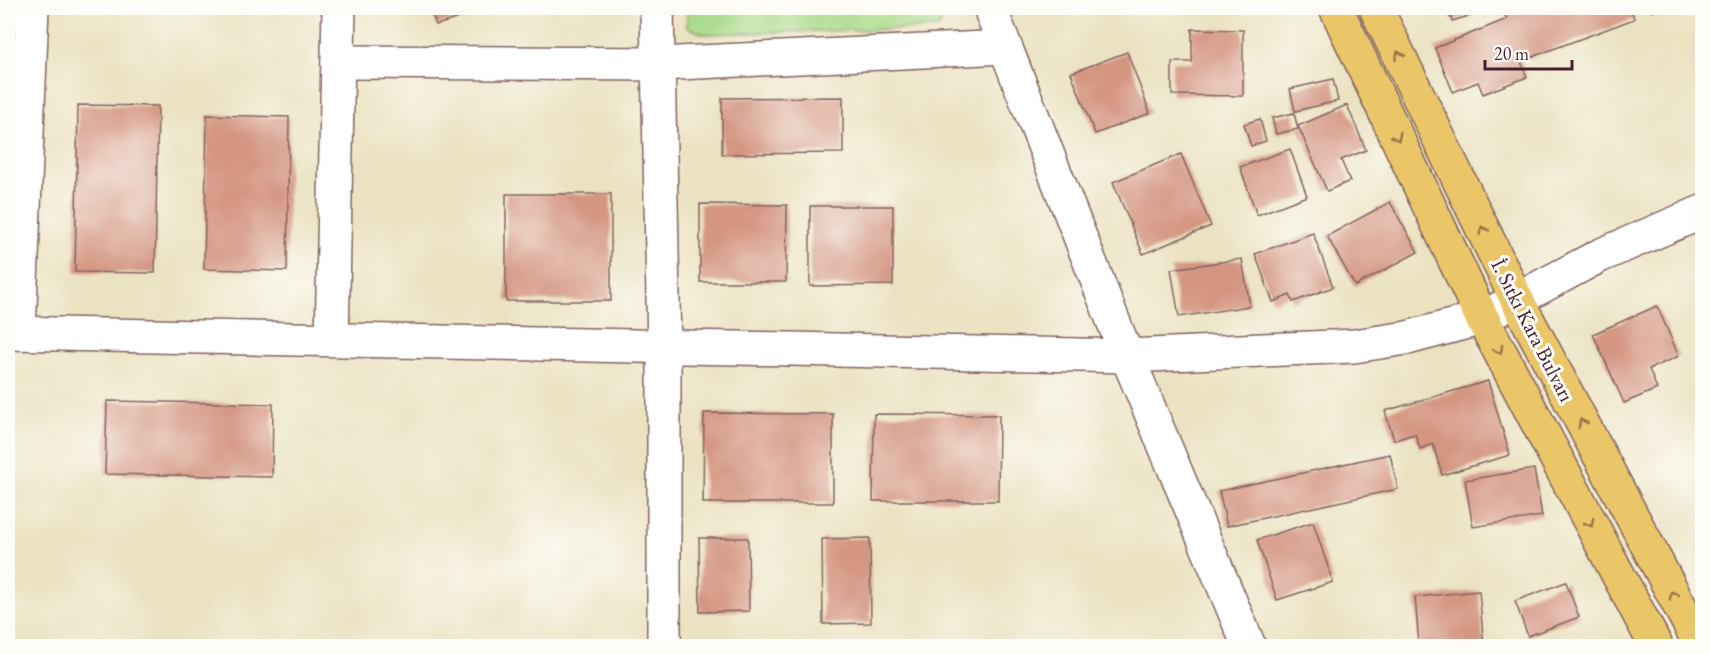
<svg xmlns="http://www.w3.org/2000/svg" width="1710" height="654" viewBox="0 0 1710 654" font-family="'EB Garamond',serif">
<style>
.green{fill:#a8da88;stroke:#797c5a;stroke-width:1.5}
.building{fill:#d49581}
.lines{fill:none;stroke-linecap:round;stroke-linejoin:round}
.minor-casing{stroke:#826360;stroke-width:36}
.major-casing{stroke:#826360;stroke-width:36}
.minor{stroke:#fff;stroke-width:33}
.major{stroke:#ebc669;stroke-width:33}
.oneway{stroke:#9a724a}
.labels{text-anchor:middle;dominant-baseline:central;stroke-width:6;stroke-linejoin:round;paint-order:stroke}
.street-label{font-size:21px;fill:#4a1f2b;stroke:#fdfcf7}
</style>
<rect width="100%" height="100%" fill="#fdfcf7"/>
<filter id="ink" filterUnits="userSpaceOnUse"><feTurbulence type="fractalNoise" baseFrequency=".0167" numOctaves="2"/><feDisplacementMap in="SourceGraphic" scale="12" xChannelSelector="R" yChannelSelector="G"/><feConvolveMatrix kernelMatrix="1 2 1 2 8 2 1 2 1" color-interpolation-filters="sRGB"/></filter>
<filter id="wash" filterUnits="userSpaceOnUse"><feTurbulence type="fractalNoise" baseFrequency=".008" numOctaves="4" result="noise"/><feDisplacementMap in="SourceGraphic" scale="24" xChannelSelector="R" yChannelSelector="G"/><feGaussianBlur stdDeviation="1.35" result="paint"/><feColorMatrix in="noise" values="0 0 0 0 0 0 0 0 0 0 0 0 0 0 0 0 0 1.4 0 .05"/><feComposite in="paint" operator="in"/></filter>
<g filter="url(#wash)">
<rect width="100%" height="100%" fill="#ebe2c1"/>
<path class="green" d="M687,8H945L948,13L938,28L704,34L687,27Z"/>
<g id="blocks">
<g class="building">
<path d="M430,8H467L469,15L436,25Z"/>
<path d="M1448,8H1497L1452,21Z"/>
<path d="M1521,8H1631L1634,19L1521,61L1527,77L1483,94L1478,82L1453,92L1435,48L1507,19L1505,15Z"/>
<path d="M1651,8H1680V9L1651,11Z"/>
<path d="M1192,29L1243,30V96L1172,95V62H1192Z"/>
<path d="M1127,52L1150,113L1095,134L1071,73Z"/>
<path d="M1333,79L1338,101L1295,111L1290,89Z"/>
<path d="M843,97V153L722,154V98Z"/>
<path d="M78,105L158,106L155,273L75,272Z"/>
<path d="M1347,105L1366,150L1341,160L1350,181L1327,191L1298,126Z"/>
<path d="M1294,113L1298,129L1276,134L1272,118Z"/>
<path d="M207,115L289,117L287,271L204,269Z"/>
<path d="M1260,119L1266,141L1251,146L1244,124Z"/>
<path d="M1290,149L1307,196L1257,215L1240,167Z"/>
<path d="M1181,154L1211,226L1143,254L1113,182Z"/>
<rect x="506" y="194" width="105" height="107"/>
<path d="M1390,202L1418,252L1355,286L1327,236Z"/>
<path d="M700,204L787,205L786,282H700Z"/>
<path d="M810,206H893V285L810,286Z"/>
<path d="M1313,233L1333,287L1293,302L1290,295L1273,302L1255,254Z"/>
<path d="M1242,259L1250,306L1179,317L1171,269Z"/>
<path d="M1657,306L1679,356L1649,369L1657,389L1624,403L1593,334Z"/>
<path d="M1488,381L1510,455L1442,475L1433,444L1420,449L1415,434L1394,440L1385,411Z"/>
<path d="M107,401L273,404L272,477L105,474Z"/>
<path d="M704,413L833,414V503H703Z"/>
<path d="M874,414L999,415L998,501H873Z"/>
<path d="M1390,454L1398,489L1227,526L1219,491Z"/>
<path d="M1534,469L1542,516L1473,527L1465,480Z"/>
<path d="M1313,522L1333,582L1277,600L1257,540Z"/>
<path d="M699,538H748L749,611L700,612Z"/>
<path d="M870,538L871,623L823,624L822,539Z"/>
<path d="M1566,582L1579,617L1528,636L1515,601Z"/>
<path d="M1479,591L1484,646H1419L1415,597Z"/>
</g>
</g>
</g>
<g filter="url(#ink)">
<use href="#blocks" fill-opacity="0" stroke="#826360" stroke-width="1.5"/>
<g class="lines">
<g class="minor-casing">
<g id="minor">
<path d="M657,8L664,347V646"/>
<path d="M990,8L1127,356L1249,646"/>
<path d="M338,62L658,64L1005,47"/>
<path d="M8,333L1127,356L1354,346L1407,338L1482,318L1599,256L1702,212"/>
<path d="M19,333L32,8"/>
<path d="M332,339L339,8"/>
</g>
</g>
<g class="major-casing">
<g id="major">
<path d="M1336,8L1482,318L1656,646"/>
<path d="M1376,8L1517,300L1701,646"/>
</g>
</g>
<use href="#minor" class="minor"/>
<use href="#major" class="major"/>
</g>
<defs><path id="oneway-chevron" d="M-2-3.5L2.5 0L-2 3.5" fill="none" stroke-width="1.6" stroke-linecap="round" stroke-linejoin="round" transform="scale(1.5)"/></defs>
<g class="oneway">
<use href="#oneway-chevron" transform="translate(1399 55) rotate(-116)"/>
<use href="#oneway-chevron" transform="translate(1397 137) rotate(65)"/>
<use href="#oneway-chevron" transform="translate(1483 230) rotate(-116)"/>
<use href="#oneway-chevron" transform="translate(1499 350) rotate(62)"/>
<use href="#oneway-chevron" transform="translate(1582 423) rotate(-118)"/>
<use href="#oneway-chevron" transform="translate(1590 523) rotate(62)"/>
<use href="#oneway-chevron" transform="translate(1673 595) rotate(-118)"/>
</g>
</g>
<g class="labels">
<g class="street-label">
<text transform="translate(1533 330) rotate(63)">İ. Sıtkı Kara Bulvarı</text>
</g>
</g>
<rect width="1710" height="654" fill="none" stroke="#fdfcf7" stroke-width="30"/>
<path d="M1485 60v9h87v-9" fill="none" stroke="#4a1f2b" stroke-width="3"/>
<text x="1494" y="60" font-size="18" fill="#4a1f2b" stroke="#fdfcf7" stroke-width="4.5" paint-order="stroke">20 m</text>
</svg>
